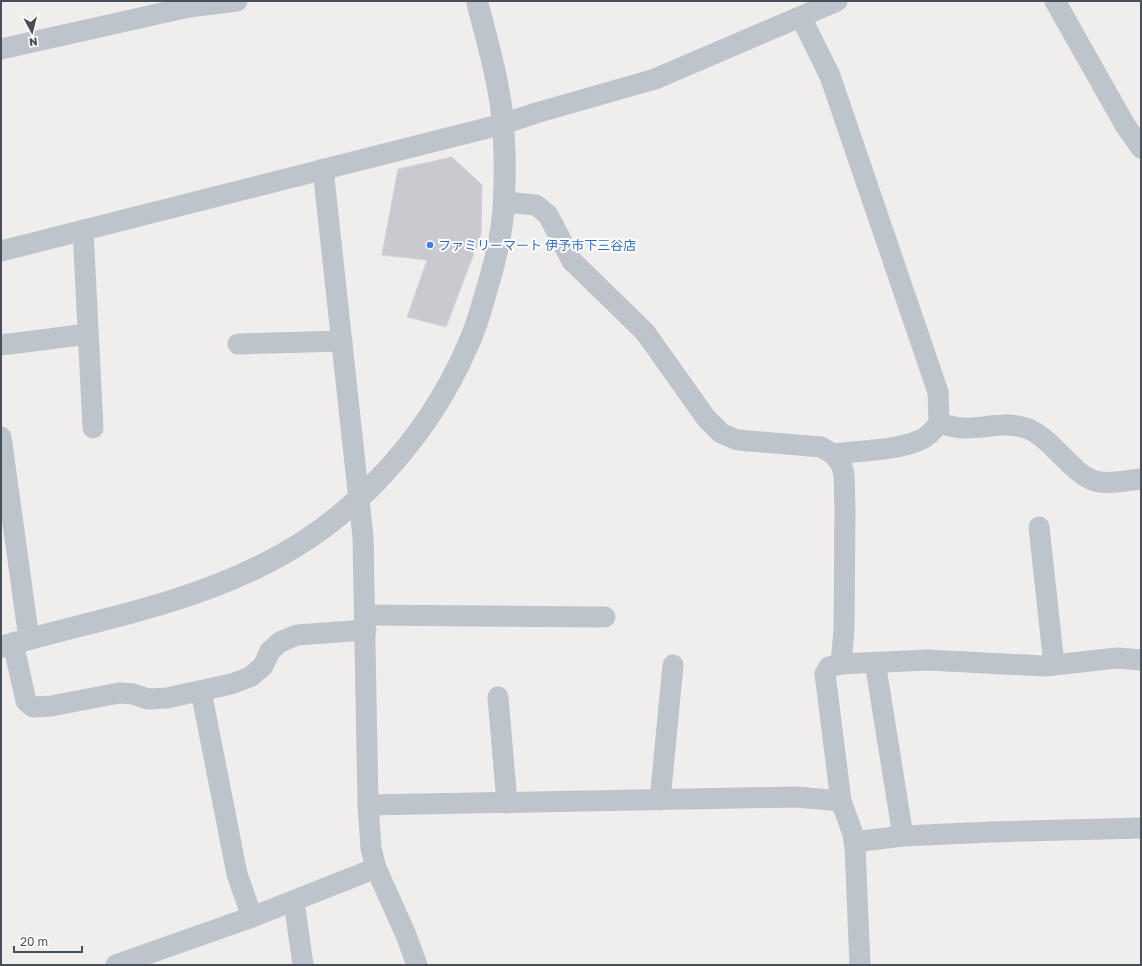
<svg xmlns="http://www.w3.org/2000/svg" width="1142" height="966" viewBox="0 0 1142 966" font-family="'Golos Text','Noto Sans JP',sans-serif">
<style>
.building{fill:#c9c9cf;stroke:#d2d3d8}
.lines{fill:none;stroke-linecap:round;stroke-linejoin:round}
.minor{stroke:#bdc4cb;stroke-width:21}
.tertiary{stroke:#bdc4cb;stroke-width:22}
.shop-dot{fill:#3f7fe0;stroke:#fff;stroke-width:1.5}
.labels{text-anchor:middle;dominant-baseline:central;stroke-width:4;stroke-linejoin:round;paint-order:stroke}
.shop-label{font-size:13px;fill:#366cbe;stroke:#fff;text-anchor:start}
</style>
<rect width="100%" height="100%" fill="#f0eded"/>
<path class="building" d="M452,157L482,185L481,235L446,327L407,317L427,260L382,255L398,169Z"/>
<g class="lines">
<g class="minor">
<path d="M1055,1L1125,125L1141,148"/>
<path d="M801,17L830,76L938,392L939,423C934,430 928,437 920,440C899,450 858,451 833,454"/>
<path d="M1,49L189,7L237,1"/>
<path d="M323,169L363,537L368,805L371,848L376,868L406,935L417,965"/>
<path d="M504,202L536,205L548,215L572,261L645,332L706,418L721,433L737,440L821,447L833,454L841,464L844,474L845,510L844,630L841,664"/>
<path d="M83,230L93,428"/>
<path d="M1,251L503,124L536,113L655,79L837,1"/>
<path d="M238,344L342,341"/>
<path d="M1,345L88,334"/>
<path d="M939,423C947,425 955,428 963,428C988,429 1003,420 1029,429C1040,434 1048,442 1056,450C1091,485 1091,486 1141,479"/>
<path d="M1,437L29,639"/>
<path d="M1039,527L1054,665"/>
<path d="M365,615L605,617"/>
<path d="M13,643L26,701L33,707L51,706L119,693L133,694L148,699L167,698L231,684L250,677L263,666L270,651L280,642L297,635L366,630"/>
<path d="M875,662L903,836"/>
<path d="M201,691L237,874L252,917"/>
<path d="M498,697L507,803"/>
<path d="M660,800L673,665"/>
<path d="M368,805L796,797L841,801"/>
<path d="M854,842L903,836L991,832L1141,828"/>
<path d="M294,901L303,965"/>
<path d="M116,965L252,917L376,868"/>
<path d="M860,965L855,847L853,834L841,801L825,674L829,667L841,664L928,660L1044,666L1117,658L1141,660"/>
</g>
<path class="tertiary" d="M1,647C86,622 176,607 256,568C350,524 427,440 468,345C476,328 481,310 486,292C495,263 503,231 504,200C505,175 505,149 503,125C500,83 487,42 477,1"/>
</g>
<circle class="shop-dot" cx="430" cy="245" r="4"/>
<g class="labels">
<g class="shop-label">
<text x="438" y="245">ファミリーマート 伊予市下三谷店</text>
</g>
</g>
<rect width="1142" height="966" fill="none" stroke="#484f58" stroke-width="4"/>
<g transform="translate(32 32) rotate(173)" stroke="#ffffff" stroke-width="3" paint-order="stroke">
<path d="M0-3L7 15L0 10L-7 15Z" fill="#484f58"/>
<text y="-6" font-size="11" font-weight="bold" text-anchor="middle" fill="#484f58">N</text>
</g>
<path d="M14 946v6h68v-6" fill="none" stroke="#484f58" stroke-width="2"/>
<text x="20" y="946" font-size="12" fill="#484f58" stroke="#ffffff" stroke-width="3" paint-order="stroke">20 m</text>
</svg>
